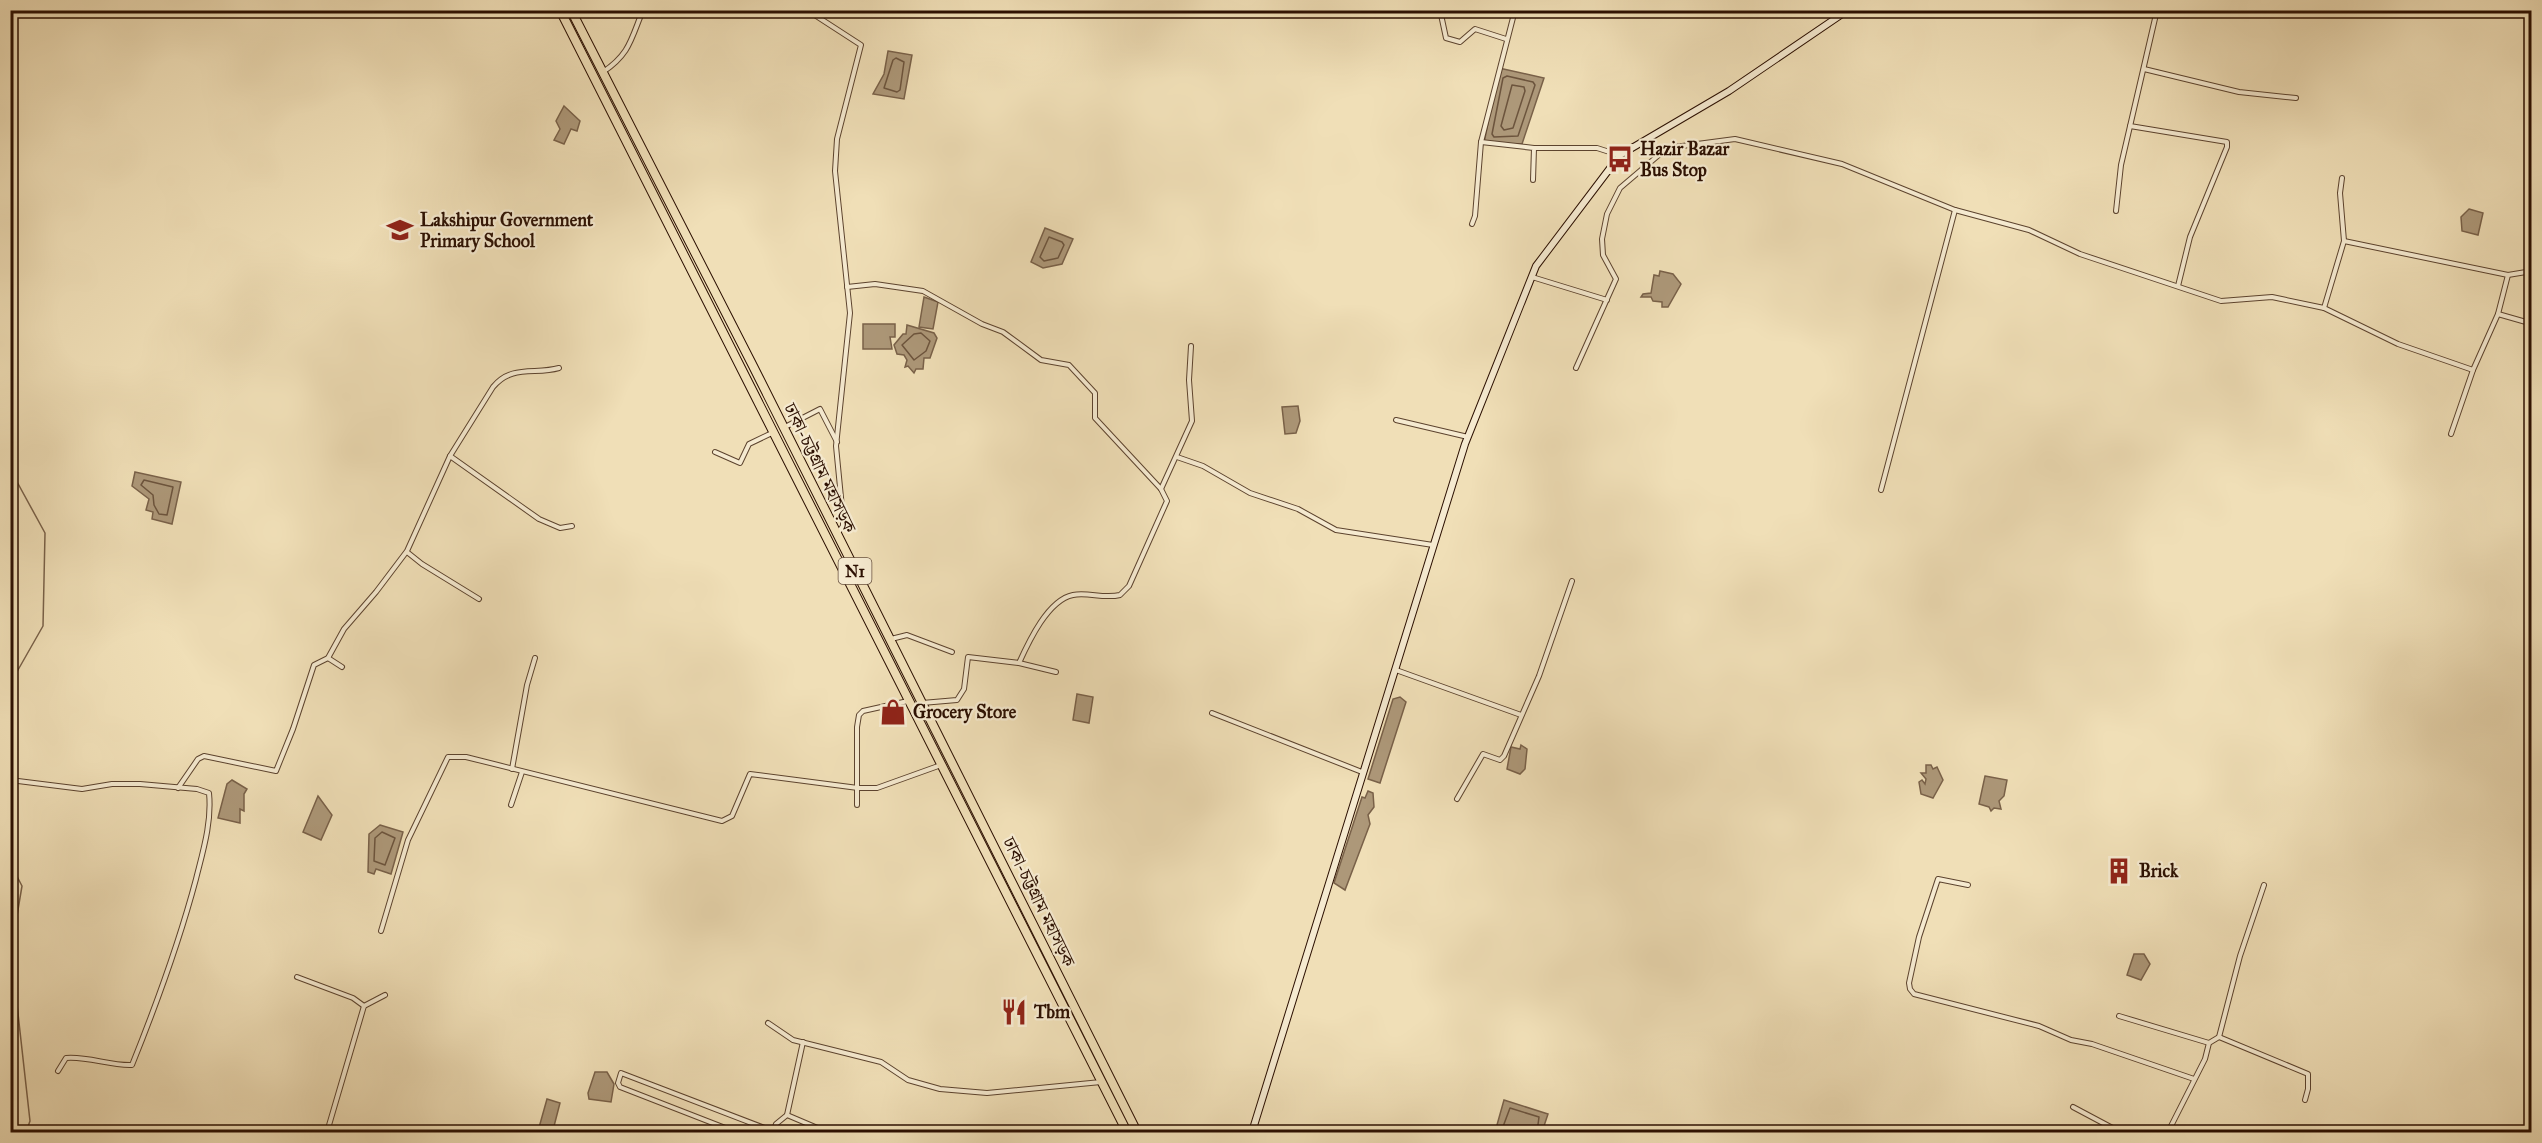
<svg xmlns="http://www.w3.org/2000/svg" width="2542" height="1143" viewBox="0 0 2542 1143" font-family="'IM FELL Great Primer','Noto Serif Bengali',serif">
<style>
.water{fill:#ad9879;stroke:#796149;stroke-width:1.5}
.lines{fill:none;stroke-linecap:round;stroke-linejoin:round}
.shore{stroke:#6c543d;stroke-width:1.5}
.stream{stroke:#796149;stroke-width:1.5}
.street-casing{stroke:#5c432e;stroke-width:6}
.secondary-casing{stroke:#2b0f01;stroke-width:8}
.highway-casing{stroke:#2b0f01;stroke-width:10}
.street{stroke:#f5ead0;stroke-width:4}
.secondary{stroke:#f5ead0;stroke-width:6}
.highway{stroke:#f0dfb7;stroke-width:8}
.labels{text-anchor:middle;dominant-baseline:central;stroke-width:4.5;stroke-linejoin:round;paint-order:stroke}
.shield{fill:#f5ead0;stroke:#68513f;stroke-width:1.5}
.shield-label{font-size:16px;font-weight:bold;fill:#2b0f01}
.poi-label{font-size:18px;font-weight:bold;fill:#2b0f01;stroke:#f5ead0;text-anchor:start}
.street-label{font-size:18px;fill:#2b0f01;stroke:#f5ead0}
</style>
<rect width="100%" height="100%" fill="#f0dfb7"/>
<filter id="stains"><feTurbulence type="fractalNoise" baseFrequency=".00333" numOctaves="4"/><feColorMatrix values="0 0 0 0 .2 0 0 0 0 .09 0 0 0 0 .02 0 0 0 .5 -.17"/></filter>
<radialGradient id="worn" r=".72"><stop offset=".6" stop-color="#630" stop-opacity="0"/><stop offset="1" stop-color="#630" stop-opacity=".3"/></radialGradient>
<g class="water">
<path d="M888,51L912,55L904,99L873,94L884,74Z"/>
<path d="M1499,68L1544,78L1522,144L1484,143Z"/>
<path d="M564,106L580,121L577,131L571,129L564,144L554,140L560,129L556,121Z"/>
<path d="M2469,209L2483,213L2478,235L2462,231L2461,217Z"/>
<path d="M1045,228L1073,239L1062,264L1043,268L1031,262Z"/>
<path d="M1660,271L1673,274L1681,284L1668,307H1662V302L1653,301L1651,297H1641L1643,294L1651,293L1654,275L1659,276Z"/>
<path d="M924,297L938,302L933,329L919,327Z"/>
<path d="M863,324H895V337H890L892,349H863Z"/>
<path d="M907,325L934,333L937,338L930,358H924L923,369H916L914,373L908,366L905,367L907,360L904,355L897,354L894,345L903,334H906Z"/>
<path d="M1298,406L1300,421L1296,433L1285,434L1282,407Z"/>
<path d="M135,472L181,482L172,524L152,519L153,512L146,510L149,499L132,486Z"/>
<path d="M1077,694L1093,697L1089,723L1073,720Z"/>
<path d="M1400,697L1406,702L1380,783L1368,779L1393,699Z"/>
<path d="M1521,745L1527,749L1525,769L1520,774L1507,769L1511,747L1520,749Z"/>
<path d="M1926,765H1931L1933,769L1937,767L1943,780L1933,798L1921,794L1919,782L1922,780L1925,784L1926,779L1921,773H1926Z"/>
<path d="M1985,776L2007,780L2004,796L1999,801L2001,809L1994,808L1991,811L1989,807L1979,804Z"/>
<path d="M232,780L247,789L244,794V811L240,809V823L218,818L227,784Z"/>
<path d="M1368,791L1373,793L1374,807L1368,815L1370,824L1345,890L1334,883L1362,797L1365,798Z"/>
<path d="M318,796L332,815L321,840L303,832Z"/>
<path d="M380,825L403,832L391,874L376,869L374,874L368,872L369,834Z"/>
<path d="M2134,954H2144L2150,964L2141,980L2127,975Z"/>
<path d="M595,1072H607L614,1084L611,1102L589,1099L588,1093Z"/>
<path d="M547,1099L560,1103L553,1130L551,1132L538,1131Z"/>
<path d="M1504,1100L1548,1114L1542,1132H1495Z"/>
</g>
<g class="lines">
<g class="shore">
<path d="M896,58L904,62L900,90L897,92L884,88L893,60Z"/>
<path d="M1507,76L1533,82L1535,85L1518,136L1494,137L1492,134L1503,78Z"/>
<path d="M1512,85L1524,87L1525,91L1513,128L1504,130L1501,126Z"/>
<path d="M1049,237L1062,242L1064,245L1058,258L1044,261L1040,257Z"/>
<path d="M921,333L930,341L926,351L914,360L902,345L914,334Z"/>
<path d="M144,480L173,487L167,515L159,514L154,505L153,495L141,485Z"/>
<path d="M382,832L395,838L385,865L374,861L375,838Z"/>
<path d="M1501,1132L1510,1108L1539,1117L1537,1132"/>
</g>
<g class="stream">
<path d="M10,469L45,533L43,626L10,684"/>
<path d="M10,863L22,886L11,951L30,1121L26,1132"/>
</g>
<g class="street-casing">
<g id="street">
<path d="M807,10L861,45L837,139L835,171L850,313L836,446L843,518V526L837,534"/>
<path d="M1440,10L1446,38L1460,42L1475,29L1506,39"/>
<path d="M2144,69L2239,92L2296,98"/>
<path d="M603,72C630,54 631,39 643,10"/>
<path d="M2130,126L2227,142V147L2190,237L2178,286"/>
<path d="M1481,142L1534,148L1533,180"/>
<path d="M1534,148H1597L1619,155"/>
<path d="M2116,211L2121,165L2157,10"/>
<path d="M1472,224L1475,216L1481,142L1515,10"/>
<path d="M2344,241L2508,275L2532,271"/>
<path d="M1532,277L1607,300"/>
<path d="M847,287L875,284L923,291L982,324L1003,332L1041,360L1069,365L1095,393V418L1161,489L1167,501L1129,586L1120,595C1104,599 1088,592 1073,595C1048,600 1029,641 1019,663L968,657L964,689L957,700L922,703"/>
<path d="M2324,308L2344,241L2340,193L2342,178"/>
<path d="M2498,314L2526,322"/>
<path d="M1576,368L1616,279L1603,255L1602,239L1607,214L1620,188L1667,148L1735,139L1842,164L1955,210L2029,230L2080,254L2221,301L2272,297L2324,308L2398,344L2473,370"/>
<path d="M1396,420L1468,437"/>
<path d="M785,427L820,409L837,442"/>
<path d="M2451,434L2473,370L2498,314L2508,275"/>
<path d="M715,452L740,463L749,444L774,432"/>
<path d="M450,456L539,519L560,528L572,526"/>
<path d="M1177,457L1203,466L1250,493L1298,509L1336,530L1433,545"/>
<path d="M1161,489L1192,421L1189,380L1191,346"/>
<path d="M1881,490L1955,210"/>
<path d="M407,552L422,564L479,599"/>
<path d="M891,639L907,635L952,652"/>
<path d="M328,658L342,667"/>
<path d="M1019,663L1056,672"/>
<path d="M1396,670L1521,715"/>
<path d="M1212,713L1362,772"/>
<path d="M512,769L527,685L535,658"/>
<path d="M10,780L82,789L112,784H140L197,789L209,793C212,822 203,851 196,879C179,943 157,1003 132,1065C110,1066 88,1056 66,1058L58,1071"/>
<path d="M178,788L198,759L204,756L276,771L293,729L314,665L328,658L344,629L376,592L407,551L450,456L493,387C512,364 535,375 559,368"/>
<path d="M1457,799L1483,754L1500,760L1504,756L1539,676L1572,581"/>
<path d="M511,805L522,772"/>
<path d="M857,805V727L859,715L863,711L908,701"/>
<path d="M1968,885L1938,879L1919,937L1909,983L1910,989L1914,994L2039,1026L2071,1040L2092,1044L2194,1079"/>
<path d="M381,931L408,840L448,757H466L722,821L732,816L750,774L858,788H877L941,765"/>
<path d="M297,977L353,998L364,1006"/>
<path d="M2119,1016L2209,1043"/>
<path d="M768,1023L793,1040L881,1062L908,1080L940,1089L987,1093L1101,1082"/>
<path d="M2219,1037L2308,1074V1089L2305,1100"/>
<path d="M2073,1107L2120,1132"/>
<path d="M787,1115L827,1132"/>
<path d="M728,1129L620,1087L618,1083L621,1073L775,1132"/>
<path d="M327,1132L364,1006L385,995"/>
<path d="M773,1132L776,1124L787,1115L803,1042"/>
<path d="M2168,1132L2205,1059L2209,1043L2219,1037L2240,956L2264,885"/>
</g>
</g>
<g class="secondary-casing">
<path id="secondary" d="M1252,1132L1465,444L1536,266L1620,155L1729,91L1848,10"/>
</g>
<g class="highway-casing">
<g id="highway">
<path d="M560,10C750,384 939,758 1127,1132"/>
<path d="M571,10L753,366L1137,1132"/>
</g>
</g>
<use href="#street" class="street"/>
<use href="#secondary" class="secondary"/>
<use href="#highway" class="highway"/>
</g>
<defs>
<g id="bus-bare" transform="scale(2.07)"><path d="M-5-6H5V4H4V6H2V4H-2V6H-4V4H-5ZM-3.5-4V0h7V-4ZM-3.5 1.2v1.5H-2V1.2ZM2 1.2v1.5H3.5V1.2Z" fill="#8f2418" stroke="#f5ead0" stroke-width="2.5" paint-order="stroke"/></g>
<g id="school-bare" transform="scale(2.07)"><path d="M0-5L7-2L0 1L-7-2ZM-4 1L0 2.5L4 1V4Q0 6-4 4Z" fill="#8f2418" stroke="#f5ead0" stroke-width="2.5" paint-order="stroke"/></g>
<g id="shop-bare" transform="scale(2.07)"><path d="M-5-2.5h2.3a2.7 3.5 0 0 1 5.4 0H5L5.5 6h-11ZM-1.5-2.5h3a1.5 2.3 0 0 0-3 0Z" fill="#8f2418" stroke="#f5ead0" stroke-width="2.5" paint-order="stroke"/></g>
<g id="building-bare" transform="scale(2.07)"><path d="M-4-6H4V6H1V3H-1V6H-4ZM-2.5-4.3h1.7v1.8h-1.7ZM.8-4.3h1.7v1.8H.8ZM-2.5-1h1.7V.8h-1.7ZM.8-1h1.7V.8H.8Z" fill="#8f2418" stroke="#f5ead0" stroke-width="2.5" paint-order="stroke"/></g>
<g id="restaurant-bare" transform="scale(2.07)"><path d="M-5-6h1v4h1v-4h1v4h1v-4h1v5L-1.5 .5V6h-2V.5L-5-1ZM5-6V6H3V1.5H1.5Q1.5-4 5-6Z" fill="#8f2418" stroke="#f5ead0" stroke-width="2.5" paint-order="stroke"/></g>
</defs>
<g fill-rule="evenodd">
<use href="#bus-bare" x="1620" y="159"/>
<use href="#school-bare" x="400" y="230"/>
<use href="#shop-bare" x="893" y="712"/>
<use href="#building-bare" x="2119" y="871"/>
<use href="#restaurant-bare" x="1014" y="1012"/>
</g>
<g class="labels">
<rect class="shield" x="838.5" y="558" width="33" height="26" rx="4.5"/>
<g class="shield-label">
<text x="855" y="571">N1</text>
</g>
<g class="poi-label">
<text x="1640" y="149">Hazir Bazar<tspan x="1640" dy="21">Bus Stop</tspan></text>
<text x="420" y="220">Lakshipur Government<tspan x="420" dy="21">Primary School</tspan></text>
<text x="913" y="712">Grocery Store</text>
<text x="2139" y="871">Brick</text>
<text x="1034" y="1012">Tbm</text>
</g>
<g class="street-label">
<text transform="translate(820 468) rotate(64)">ঢাকা-চট্টগ্রাম মহাসড়ক</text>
<text transform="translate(1039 902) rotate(64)">ঢাকা-চট্টগ্রাম মহাসড়ক</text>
</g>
</g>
<rect width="2542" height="1143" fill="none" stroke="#f0dfb7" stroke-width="36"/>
<rect x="12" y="12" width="2518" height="1119" fill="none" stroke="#2b0f01" stroke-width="3"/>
<rect x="18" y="18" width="2506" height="1107" fill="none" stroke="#2b0f01" stroke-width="1.5"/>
<rect width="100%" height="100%" filter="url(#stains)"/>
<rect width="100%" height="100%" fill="url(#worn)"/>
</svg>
